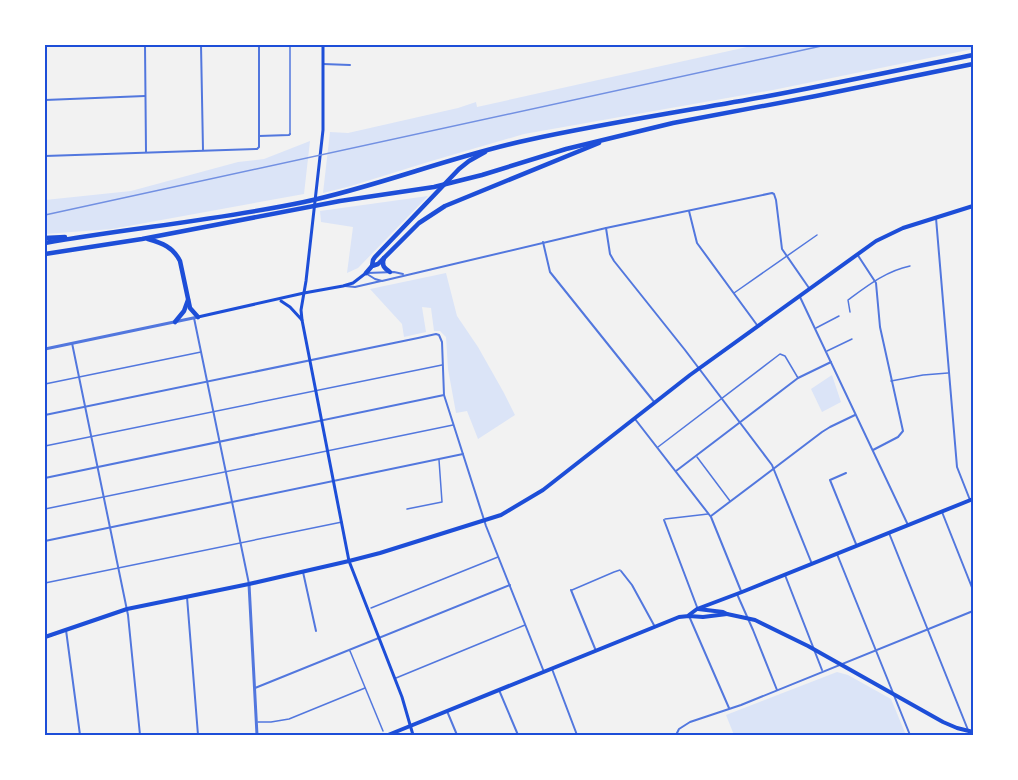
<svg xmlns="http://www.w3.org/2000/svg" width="1018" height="780" viewBox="0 0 1018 780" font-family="Ubuntu,sans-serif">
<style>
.green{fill:#dbe4f7}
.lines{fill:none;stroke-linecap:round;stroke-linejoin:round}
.service{stroke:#5277de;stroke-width:1.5}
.minor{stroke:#5277de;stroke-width:2}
.tertiary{stroke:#5277de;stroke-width:3}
.secondary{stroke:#1d4ed8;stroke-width:3}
.primary{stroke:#1d4ed8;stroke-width:4}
.motorway{stroke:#1d4ed8;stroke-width:4.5}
.rail{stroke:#7290e2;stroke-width:1.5}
.neatline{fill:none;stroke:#1d4ed8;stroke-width:2}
</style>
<rect width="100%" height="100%" fill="#f2f2f2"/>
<g class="green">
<path d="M756,45H973V49L773,90L524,134L428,162L351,186L323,193L330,132L348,133L458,108L476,102L477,107Z"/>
<path d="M310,141L304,194L112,229L45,234V200L131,191L238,162L264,159Z"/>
<path d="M428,196L358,268L347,273L353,227L321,222L320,211Z"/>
<path d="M446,273L457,316L478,347L504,393L515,415L478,439L467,411L456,413L448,369L446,337L440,331H434L431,308L422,307L426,332L404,337L402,324L370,289Z"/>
<path d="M832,375L841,402L822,412L811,389Z"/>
<path d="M837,672L848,675L891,699L906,735H734L726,715Z"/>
</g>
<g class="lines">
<g class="service">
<path d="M290,45V134"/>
<path d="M734,293L817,235"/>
<path d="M850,312L848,300C867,286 886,271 910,266"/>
<path d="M816,328L839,316"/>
<path d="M827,351L852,339"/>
<path d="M891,381L923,375L948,373"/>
<path d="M45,384L201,352"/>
<path d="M45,446L442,365"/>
<path d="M658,447L780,354L785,356L798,378"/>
<path d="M697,457L730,501"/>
<path d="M45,509L453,425"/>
<path d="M407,509L442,502L439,460"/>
<path d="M665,519L708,514"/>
<path d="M45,583L342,522"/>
<path d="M572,590L614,572L620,570"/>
<path d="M371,608L498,557"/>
<path d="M350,651L383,731"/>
<path d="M396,678L525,625"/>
<path d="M258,722H271L289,719L365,688"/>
</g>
<g class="minor">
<path d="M145,45L146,152"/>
<path d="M201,45L203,150"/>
<path d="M323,64L350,65"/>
<path d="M45,100L145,96"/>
<path d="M259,136L289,135L290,134"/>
<path d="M45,156L257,149L259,147V45"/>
<path d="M689,211L697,243L757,325"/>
<path d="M936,218L957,467L970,500"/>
<path d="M606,228L610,254L614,261L685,350L772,465L812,564"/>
<path d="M543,242L550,272L655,403"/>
<path d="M857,254L876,283L880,327L903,431L898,437L873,450"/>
<path d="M367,273L394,272L403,274"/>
<path d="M367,274L375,279L382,281L606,228L772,193L774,194L776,200L782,249L809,288"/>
<path d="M345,286L355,287L381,281"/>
<path d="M800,297L908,525"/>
<path d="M194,318L249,584"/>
<path d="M72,343L128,615L140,735"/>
<path d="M45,415L418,338L436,334L439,335L442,342L444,395L486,526L544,672"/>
<path d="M635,419L711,517L741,591"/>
<path d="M676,471L798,378L831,362"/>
<path d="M846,473L830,480L856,544"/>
<path d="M45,478L444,395"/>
<path d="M942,512L973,590"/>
<path d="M711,516L822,432L830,427L855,415"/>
<path d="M664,520L697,607"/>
<path d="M889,533L970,735"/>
<path d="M45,541L463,454"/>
<path d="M837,554L910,735"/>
<path d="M621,571L632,585L655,627"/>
<path d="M303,572L316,631"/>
<path d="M785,575L822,670"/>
<path d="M571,590L596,651"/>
<path d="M737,594L753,630L777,690"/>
<path d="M187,597L198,735"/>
<path d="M689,616L729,708"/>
<path d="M66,630L80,735"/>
<path d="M552,669L577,735"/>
<path d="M255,688L510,585"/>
<path d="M499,690L518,735"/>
<path d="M447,711L457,735"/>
<path d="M676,735L679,729L690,722L741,705L973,611"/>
</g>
<g class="tertiary">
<path d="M45,349L198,317"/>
<path d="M249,584L257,735"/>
</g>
<g class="secondary">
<path d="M323,45V130L306,281L301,310L302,320L349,561L402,697L413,735"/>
<path d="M281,301L290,307L302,320"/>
<path d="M198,317L304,293L343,286L353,283L366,273"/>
</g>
<g class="primary">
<path d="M698,609L723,612L727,614L755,620L808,646L943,722L957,728L973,732"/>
<path d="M689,615L697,609L742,592L973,499"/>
<path d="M45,637L127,609L249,584L349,561L380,553L501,515L543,490L690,375L876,241L903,228L973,206"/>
<path d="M388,735L679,617L689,616L703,617L727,614"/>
</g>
<g class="motorway">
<path d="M45,238L65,237"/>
<path d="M148,239C162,243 173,247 180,261L190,308L198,317"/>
<path d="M45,243C131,228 218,220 304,202C380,186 452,156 528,140C606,123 685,111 763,97C833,84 903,69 973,55"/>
<path d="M45,254L142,239L340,201L434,187L482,175L566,149L673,123L816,96L973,64"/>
<path d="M384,258C381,265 384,268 390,272"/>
<path d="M372,266L373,260L375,257L459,169L469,161L485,152"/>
<path d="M366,273L372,266L378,264L419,223L445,206L599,143"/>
<path d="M175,322L184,311L188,300"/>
</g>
<path class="rail" d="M45,215L826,45"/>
</g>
<rect width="1018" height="780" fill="none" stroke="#ffffff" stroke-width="93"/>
<rect x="46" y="46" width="926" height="688" class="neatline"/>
</svg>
